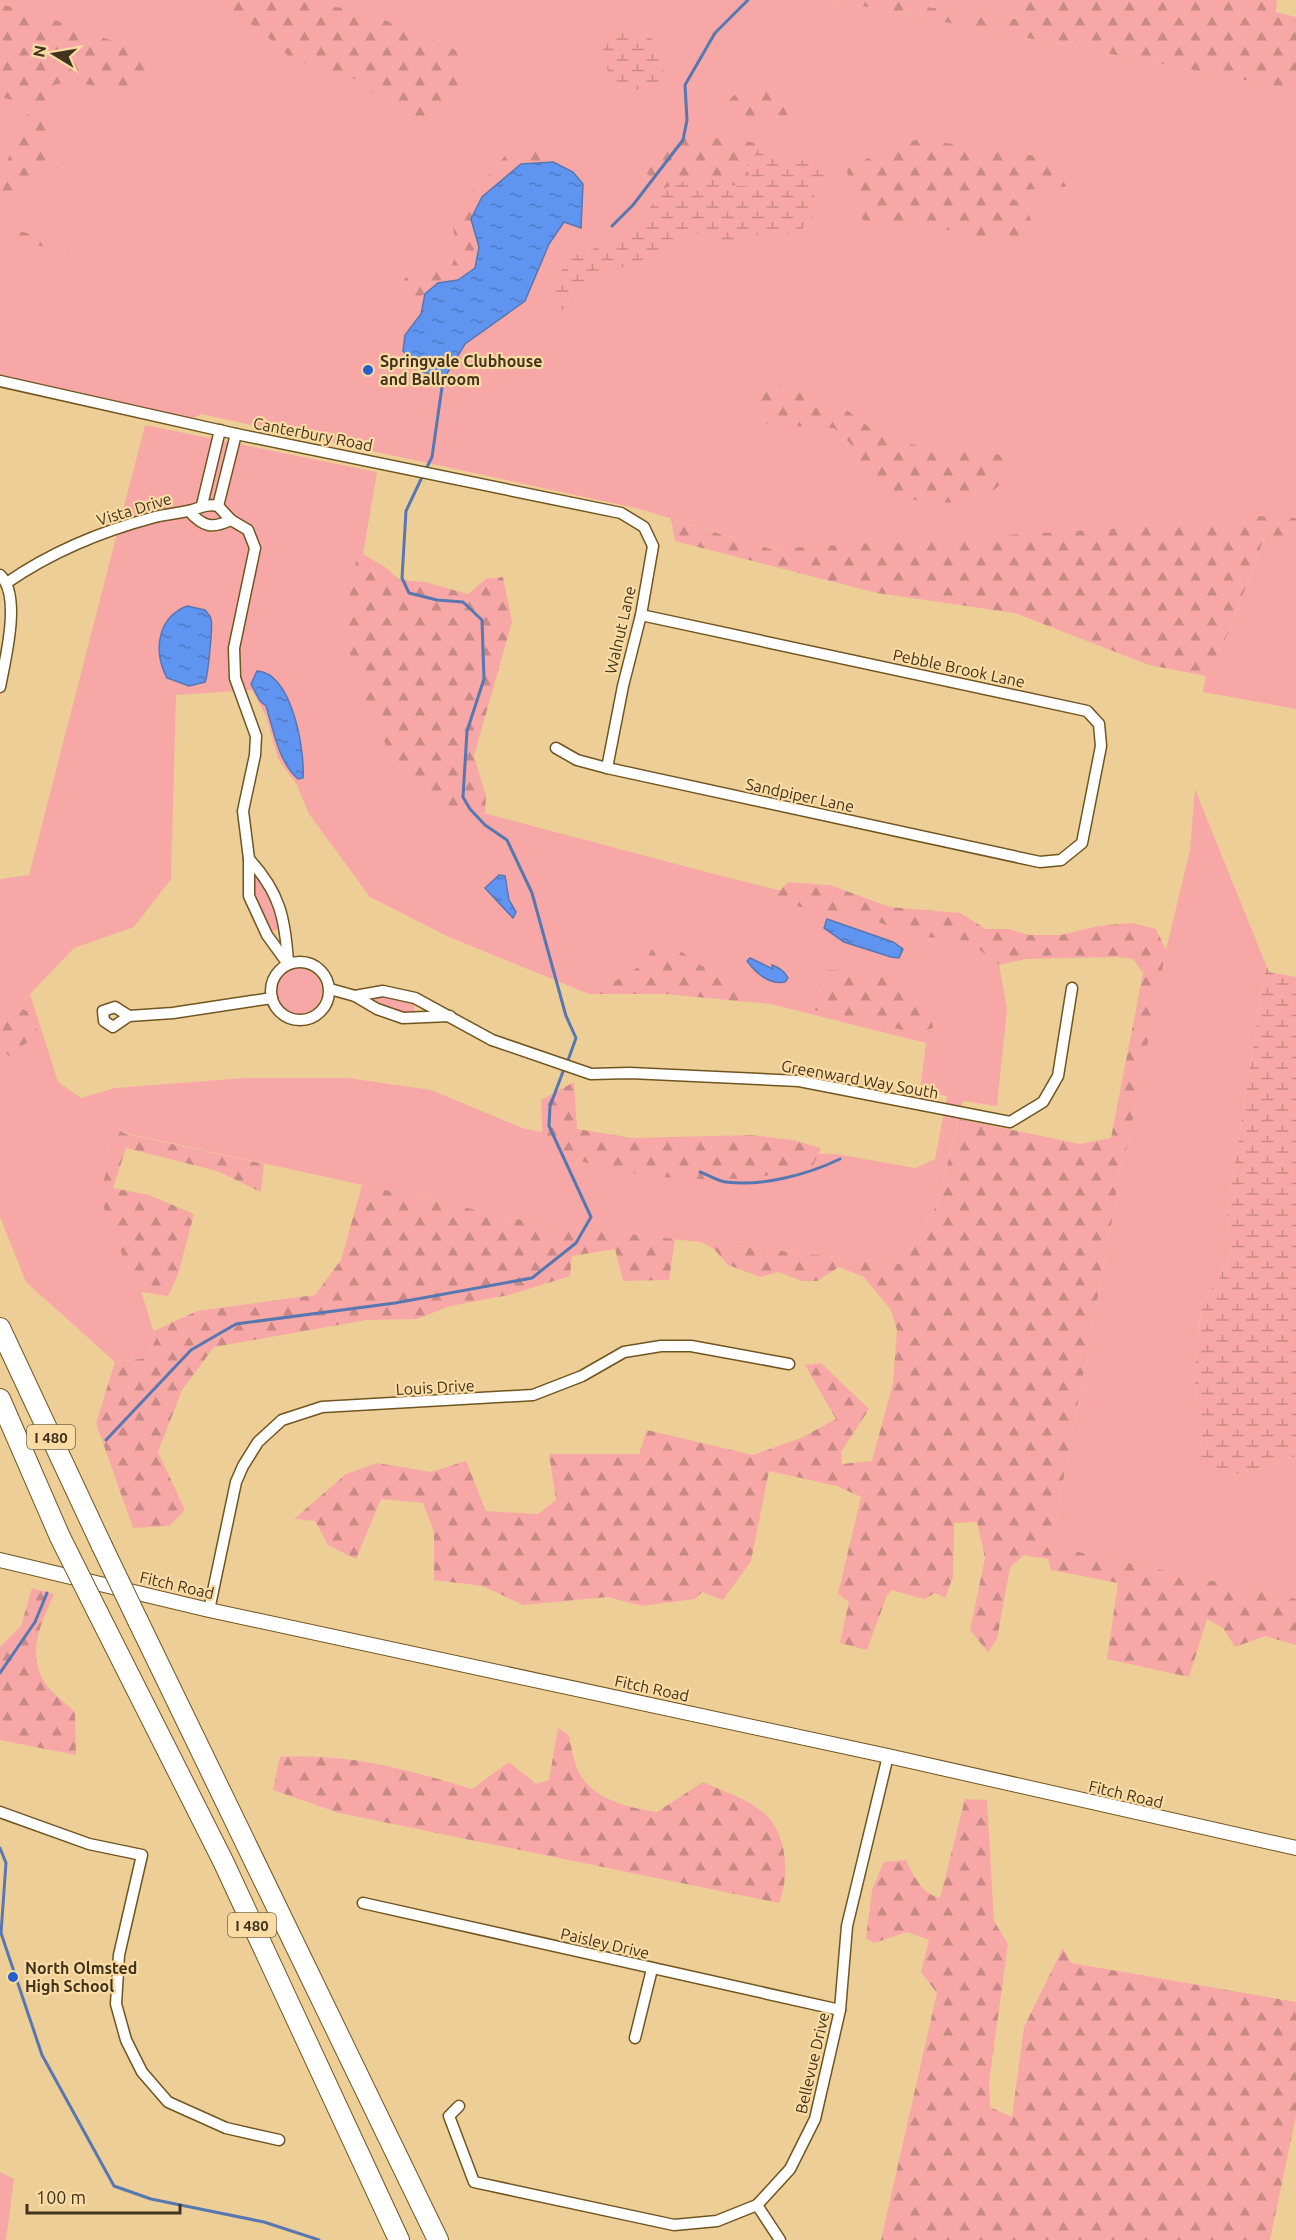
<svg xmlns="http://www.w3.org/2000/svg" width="1296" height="2240" viewBox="0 0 1296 2240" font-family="Ubuntu,sans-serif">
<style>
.green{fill:#f7a8a6;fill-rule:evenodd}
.forest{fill:url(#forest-firs)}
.wetland{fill:url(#wetland-marsh)}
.water{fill:url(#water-ripples);stroke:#5677b2;stroke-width:1.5}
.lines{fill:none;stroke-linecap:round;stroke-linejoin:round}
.stream{stroke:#5677b2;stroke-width:3}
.minor-casing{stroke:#705520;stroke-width:13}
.tertiary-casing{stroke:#705520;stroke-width:16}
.motorway-casing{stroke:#705520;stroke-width:22}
.minor{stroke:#fff;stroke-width:10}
.tertiary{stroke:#fff;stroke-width:14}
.motorway{stroke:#fff;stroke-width:20}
.motorway-bridge-casing{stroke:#705520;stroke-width:22;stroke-linecap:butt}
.motorway-bridge{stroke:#fff;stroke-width:20}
.poi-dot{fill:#245fcc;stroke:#fadba4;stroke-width:2}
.labels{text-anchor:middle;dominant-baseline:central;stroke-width:4.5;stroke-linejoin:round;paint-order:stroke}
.shield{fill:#fadba4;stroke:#786646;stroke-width:1.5}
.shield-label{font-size:15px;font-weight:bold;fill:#40341e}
.poi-label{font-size:16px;font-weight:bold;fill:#40341e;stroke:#fadba4;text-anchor:start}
.street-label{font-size:16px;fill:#40341e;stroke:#fadba4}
</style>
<defs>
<pattern id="forest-firs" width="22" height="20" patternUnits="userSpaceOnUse" patternTransform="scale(1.5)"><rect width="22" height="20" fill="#f7a8a6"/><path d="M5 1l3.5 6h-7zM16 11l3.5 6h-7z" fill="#c98a87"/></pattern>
<pattern id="wetland-marsh" width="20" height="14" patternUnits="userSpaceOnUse" patternTransform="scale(1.5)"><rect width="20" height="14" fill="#f7a8a6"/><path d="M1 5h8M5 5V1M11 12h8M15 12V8" fill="none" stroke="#c98a87"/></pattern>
<pattern id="water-ripples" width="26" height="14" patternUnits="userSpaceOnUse" patternTransform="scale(1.5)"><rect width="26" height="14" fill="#6094f1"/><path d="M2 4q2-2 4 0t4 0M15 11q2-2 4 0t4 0" fill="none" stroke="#517ac3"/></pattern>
</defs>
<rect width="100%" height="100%" fill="#edce97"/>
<g class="green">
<path d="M0,0H831L1296,90V530L1252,521L770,549L640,509L201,414L194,418L0,376V97L33,105L64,35L0,3Z"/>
<path d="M901,0H1026L1023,20L927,7Z"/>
<path d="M145,425L377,472L351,625L434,800L714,874L960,935L999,965L1007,1009L997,1106L963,1101L937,1205L900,1264L545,1225L120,1132L109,1188L156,1339L147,1358L115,1362L26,1282L0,1217V879L29,875ZM252,690L266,716L278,759L297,785L309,814L370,897L449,937L589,994H668L771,1004L926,1043L920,1091L947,1096L935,1159L916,1168L836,1154L718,1152L609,1144L525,1129L431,1090L348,1078H244L115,1088L81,1098L58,1082L30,994L74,948L134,927L171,879L176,695Z"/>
<path d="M1265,535L1296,541V709L1203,692L1206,676L1229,632Z"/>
<path d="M1195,789L1266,965L1227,1213L1231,1252L1217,1283L1202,1300L1194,1379L1202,1426L1201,1457L1214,1478L1256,1470L1296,1456V1599L1051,1546L1116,1201V1185L1128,1143L1160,975L1190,850Z"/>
<path d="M253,873H256L270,893L281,926L275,931L268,929L255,897Z"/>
<circle cx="299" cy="991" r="23"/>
<path d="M367,995H383L413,1002L415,1011L409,1015L373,1005Z"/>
<path d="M0,2172L14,2179L6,2240H0Z"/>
</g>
<g class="forest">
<path d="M214,0C266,0 321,0 370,15C400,25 431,39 460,52C463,73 459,103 436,113C429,117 417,117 409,119L375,97L357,80L292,59L261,31Z"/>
<path d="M831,0H901L927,7L1023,20L1026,0H1277L1276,12L1296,17V90Z"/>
<path d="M0,4L41,15L132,48L146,63L145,89C118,102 86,74 54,85L56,99L45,124L58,167L9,202L0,216V177L32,105L0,97Z"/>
<path d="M758,86L786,98L792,112L786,116L761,113L746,125L726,120L722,113C730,95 739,89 758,86Z"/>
<path d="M672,134C702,138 732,138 762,144L752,155L754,187L731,185L708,176L681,182L663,189L643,170L652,151Z"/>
<path d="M919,139L1036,156L1074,167L1073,186L999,192L1025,205L1032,223L1022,247L949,230L865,223L850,196L847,169L890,147Z"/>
<path d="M512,147H540L559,153L557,164L553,162L521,165L471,219L479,247L475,268L458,280L438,283L425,294L417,298L405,297L403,281L413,269L425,271L450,268L457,254L452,218L455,207L492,172Z"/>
<path d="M0,222L1,226L68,244L69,252L0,237Z"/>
<path d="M771,382L848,411L879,435L930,449H981L1009,458L1012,467C988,521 917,499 871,493L857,450L834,428L774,425L759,422L760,389Z"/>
<path d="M1255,516L1296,518V541L1265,535L1229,632L1206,676L1149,665L1015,613L877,593L675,541L671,519L770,549L1242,521Z"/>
<path d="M358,551L385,567L400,580L425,582L468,594L486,579L503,577L512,622L474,756L486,796L485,813L432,805L393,761L361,688L343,632Z"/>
<path d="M788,882L830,885L890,907L960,913L986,929H1008L1029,935H1061L1098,926L1132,923L1156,929L1166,950L1128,1143L1116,1185V1200L1051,1546L1296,1599V1645L1265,1636L1235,1647L1223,1628L1207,1619L1189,1677L1107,1659L1118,1583L1051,1570L1048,1559L1023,1555L1010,1568L997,1639L988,1652L970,1630L985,1558L977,1522L954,1523L953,1577L945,1598L935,1593L924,1599L892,1590L887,1595L867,1650L840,1643L849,1602L838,1594L861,1497L837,1486L769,1471L751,1561L723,1600L702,1592L695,1599L641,1606L608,1597L523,1605L483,1586L434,1580V1532L423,1503L381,1499L356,1559L328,1545L315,1521L294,1519L346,1474L377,1463L431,1472L466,1461L486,1511L538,1514L556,1500L549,1454H639L647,1430L753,1455L801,1438L836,1419L805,1365L821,1363L869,1409L841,1452L842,1464L872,1461L893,1383L897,1330L891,1310L864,1277L839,1267L817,1281H802L778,1272L760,1277L728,1265L714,1249L701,1242L900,1264L937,1205L959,1119L1080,1144L1111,1138L1143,973L1133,959L1118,957L1026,959L999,965L968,941L926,937L877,922L771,901Z"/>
<path d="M671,943L697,964L711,969L735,971L744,982L748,1002L668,994H589L591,979L610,984L645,963L651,950Z"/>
<path d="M826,970C846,970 909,978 922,992C931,1002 931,1015 933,1028L916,1033L815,1010L820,985Z"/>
<path d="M0,1000L29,1012L40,1036L23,1045L16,1059L0,1051Z"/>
<path d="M574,1082L577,1129L632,1138L752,1135L792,1140L821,1148L813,1165C752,1186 653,1182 591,1164C575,1160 559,1153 543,1147L541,1100Z"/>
<path d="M116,1129L126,1134L264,1164L261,1192L217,1171L126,1148L113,1188L149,1195L194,1214L178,1275L168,1296L134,1291L119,1245L108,1228L101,1193Z"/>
<path d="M362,1185L545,1225L675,1239L669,1280L623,1281L615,1249L572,1256L570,1276L509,1295L450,1306L417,1319L367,1320L214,1347L182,1390L158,1452L185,1510L169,1526L133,1528L96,1423L115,1362L147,1358L156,1339L154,1331L197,1311L315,1295L341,1260Z"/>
<path d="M32,1588L54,1594C41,1625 26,1651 45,1683C52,1694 67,1703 75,1713L76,1755L0,1740V1647L21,1626Z"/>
<path d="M558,1728L569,1735C571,1746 573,1758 577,1768C589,1799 629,1808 657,1812L703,1782C724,1792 753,1800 769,1818C788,1841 789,1877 779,1903L339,1813L273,1790L280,1757C345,1752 410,1770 472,1789L509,1762L536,1784L549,1780Z"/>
<path d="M965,1799L987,1800L994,1921L1008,1944L989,2082L990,2107L1012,2117L1024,2027L1063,1948L1071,1963L1296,2002V2116L1270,2240H881L937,1993L921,1972L929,1940L907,1932L874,1943L866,1938L872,1890L884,1862L906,1860C913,1875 922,1894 940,1898Z"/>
</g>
<g class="wetland">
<path d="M626,29C666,37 668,56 660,91C634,90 623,92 607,70L609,58L601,45Z"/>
<path d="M762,144L774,158L796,159L827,166L829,172C815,191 812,195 813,220C789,240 795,231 769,233C756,234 740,242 727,245L700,232L652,256L597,277L578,292L566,309L555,310L554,281L572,256L602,246L636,228L663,189L681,182L708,176L731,185L753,187L746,167Z"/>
<path d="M1266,965L1269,972L1296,977V1456L1256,1470L1214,1478L1201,1457L1202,1426L1194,1379L1202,1300L1217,1283L1231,1252L1227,1213Z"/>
</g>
<g class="water">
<path d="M553,162L573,172L583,184L581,228L564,222L549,244L525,301L465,344L443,380L421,371L403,351L405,335L421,314L425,294L438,283L458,280L475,268L479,247L471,219L482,197L521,164Z"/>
<path d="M187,606L205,610C207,613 210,615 211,619C213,624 208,677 205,682L189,686L167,678C153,651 157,618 187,606Z"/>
<path d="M257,671C292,673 305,750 303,778L298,779C278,761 274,731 266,706L260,701L251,684Z"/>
<path d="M499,875L505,876L509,900L516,912L513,918L485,888Z"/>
<path d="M827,919L893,942L903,949L899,958L891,957L844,942L824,928Z"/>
<path d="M750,958L773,969L772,965C779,968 784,970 788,978L785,982C769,985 756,973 747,961Z"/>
</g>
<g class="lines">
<g class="stream">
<path d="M612,226L633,205L683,140L687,120L685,85L715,33L748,0"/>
<path d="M426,469L432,457L443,380"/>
<path d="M423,475L406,511L402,578L409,593L437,600L463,602L482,620L484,679L467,731L463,797L470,809L485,825L507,840L532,893L566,1016L576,1038L567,1063"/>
<path d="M700,1172C709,1175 717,1181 726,1182C762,1187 809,1174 840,1159"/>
<path d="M106,1440L191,1350L236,1324L395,1303L532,1278L576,1243L591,1217L549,1126L550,1106L564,1069"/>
<path d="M0,1673L35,1622L47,1593"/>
<path d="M0,1848L6,1863L1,1933L42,2055L114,2186L151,2199L264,2222L319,2240"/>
</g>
<g class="minor-casing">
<g id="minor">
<path d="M0,381L236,434L621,513L644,527L653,546L641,615L623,686L607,768"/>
<path d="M202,505L220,430"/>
<path d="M218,506L236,434"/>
<path d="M189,511C203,527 212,529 231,520"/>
<path d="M0,575C22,595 5,660 0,687"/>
<path d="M8,582C53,551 102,531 155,517C167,514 181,513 192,510C202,507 207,504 218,506L231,520L248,530L255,548L234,648L235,678L256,736L255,755L243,811L249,859V896L267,935L288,964"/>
<path d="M556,748L577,760L607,768L1040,862L1061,860L1082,843L1101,746L1099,724L1087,711L641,615"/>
<path d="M249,859C280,893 285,918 288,962"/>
<circle cx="300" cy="991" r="29"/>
<path d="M330,989L355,996L377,1009L403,1018L450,1016"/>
<path d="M355,996L383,991L415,998L492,1040L591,1074L630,1073L799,1081L1010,1122L1043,1102L1058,1076L1072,988"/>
<path d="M129,1016L113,1027L104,1021L103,1011L115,1007L129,1016L173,1013L272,998"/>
<path d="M209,1610L236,1482L243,1466L258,1442L282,1420L322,1407L533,1395L582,1376L624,1352L661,1346H691L789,1364"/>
<path d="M0,1812L89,1844L142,1855L119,1955L116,2004L126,2040L142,2072L168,2102L226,2128L279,2140"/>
<path d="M363,1903L840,2010"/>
<path d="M635,2038L652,1969"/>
<path d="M459,2106L449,2116L474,2182L674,2225L717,2221L757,2205L790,2169L815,2119L840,2010L847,1926L888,1756"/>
<path d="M757,2205L780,2240"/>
</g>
</g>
<g class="tertiary-casing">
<path id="tertiary" d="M0,1560L209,1610L888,1756L1296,1848"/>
</g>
<g class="motorway-casing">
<g id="motorway">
<path d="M0,1328L102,1546"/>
<path d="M0,1399L60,1537"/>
<path d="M98,1613L223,1861L399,2240"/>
<path d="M138,1621L438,2240"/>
</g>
</g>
<use href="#minor" class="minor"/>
<use href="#tertiary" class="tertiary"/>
<use href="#motorway" class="motorway"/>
<g class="motorway-bridge-casing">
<g id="motorway-bridge">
<path d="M60,1537L98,1613"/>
<path d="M102,1546L138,1621"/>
</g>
</g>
<use href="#motorway-bridge" class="motorway-bridge"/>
</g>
<g class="poi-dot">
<circle cx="368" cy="370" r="6"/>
<circle cx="13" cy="1977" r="6"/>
</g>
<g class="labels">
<g class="shield">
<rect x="27" y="1425" width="48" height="24" rx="4.5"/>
<rect x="228" y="1913" width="48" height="24" rx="4.5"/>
</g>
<g class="shield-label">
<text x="51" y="1437">I 480</text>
<text x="252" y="1925">I 480</text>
</g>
<g class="poi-label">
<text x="380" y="361">Springvale Clubhouse<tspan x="380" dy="18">and Ballroom</tspan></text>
<text x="25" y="1968">North Olmsted<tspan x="25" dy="18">High School</tspan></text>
</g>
<g class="street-label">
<text transform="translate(313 434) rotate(11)">Canterbury Road</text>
<text transform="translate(134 509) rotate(-17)">Vista Drive</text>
<text transform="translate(620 630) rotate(-77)">Walnut Lane</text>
<text transform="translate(959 668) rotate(12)">Pebble Brook Lane</text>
<text transform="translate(800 795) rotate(12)">Sandpiper Lane</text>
<text transform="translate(860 1079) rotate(10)">Greenward Way South</text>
<text transform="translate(435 1387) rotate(-3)">Louis Drive</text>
<text transform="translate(177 1585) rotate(13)">Fitch Road</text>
<text transform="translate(652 1688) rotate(12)">Fitch Road</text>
<text transform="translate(1126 1794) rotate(13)">Fitch Road</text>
<text transform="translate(605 1943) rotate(13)">Paisley Drive</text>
<text transform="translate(812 2063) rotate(-77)">Bellevue Drive</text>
</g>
</g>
<g transform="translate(54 54) rotate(281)" stroke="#fadba4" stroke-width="4.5" paint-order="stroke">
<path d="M0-4.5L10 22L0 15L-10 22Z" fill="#40341e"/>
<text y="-9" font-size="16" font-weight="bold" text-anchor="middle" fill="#40341e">N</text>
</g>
<path d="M27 2204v9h153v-9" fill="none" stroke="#40341e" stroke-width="3"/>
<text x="36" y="2204" font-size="18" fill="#40341e" stroke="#fadba4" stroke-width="4.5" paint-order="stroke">100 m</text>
</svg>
